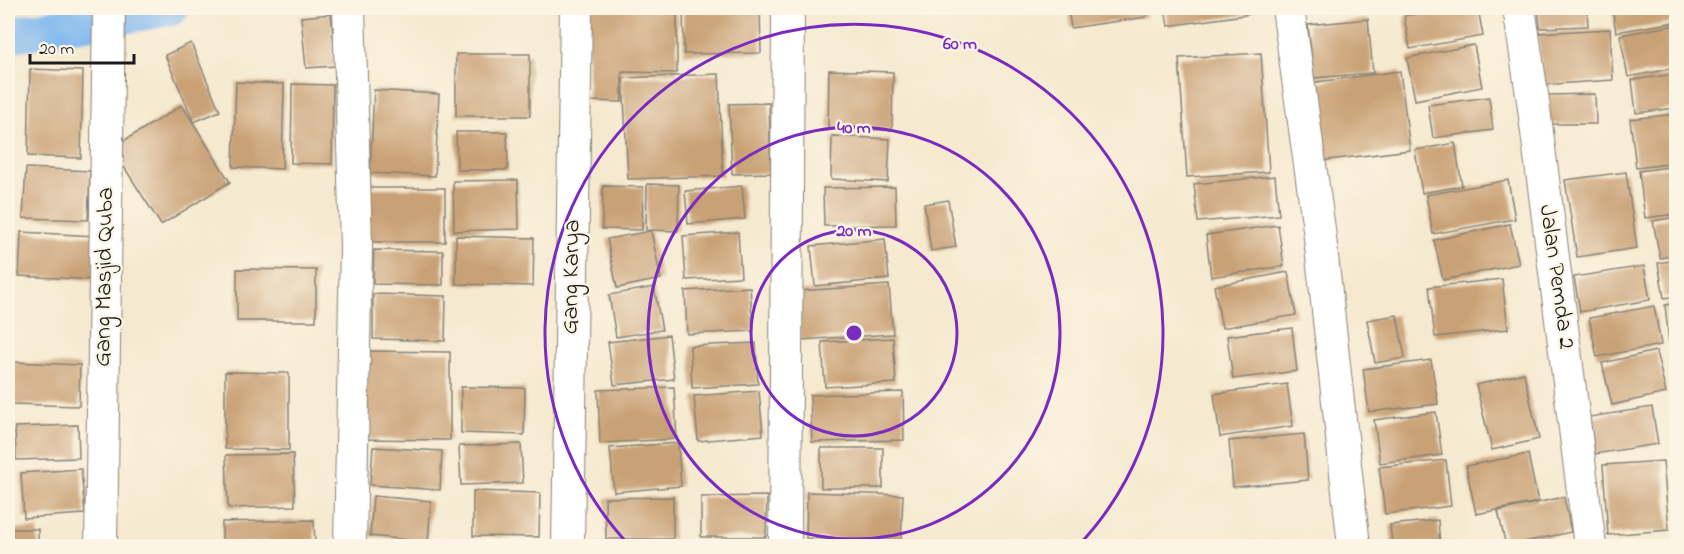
<svg xmlns="http://www.w3.org/2000/svg" width="1684" height="554" viewBox="0 0 1684 554" font-family="'Indie Flower',sans-serif">
<style>
.lines{fill:none;stroke-linecap:round;stroke-linejoin:round}
.canal{stroke:#7fb8ef;stroke-width:36}
.building{fill:#c9a176}
.street-casing{stroke:#888276;stroke-width:34}
.street{stroke:#fff;stroke-width:32}
.ring{fill:none;stroke:#7b2cbf;stroke-width:3}
.labels{text-anchor:middle;dominant-baseline:central;stroke-width:4.5;stroke-linejoin:round;paint-order:stroke}
.street-label{font-size:24px;fill:#1c1c1c;stroke:#fcf5e5}
.centre{fill:#7b2cbf;stroke:#fcf5e5;stroke-width:3}
.ring-label{font-size:18px;text-anchor:middle;font-weight:bold;fill:#7b2cbf;stroke:#fcf5e5;stroke-width:4.5;stroke-linejoin:round;paint-order:stroke}
</style>
<rect width="100%" height="100%" fill="#fcf5e5"/>
<filter id="ink" filterUnits="userSpaceOnUse"><feTurbulence type="fractalNoise" baseFrequency=".0167" numOctaves="2"/><feDisplacementMap in="SourceGraphic" scale="12" xChannelSelector="R" yChannelSelector="G"/><feConvolveMatrix kernelMatrix="1 2 1 2 8 2 1 2 1" color-interpolation-filters="sRGB"/></filter>
<filter id="wash" filterUnits="userSpaceOnUse"><feTurbulence type="fractalNoise" baseFrequency=".008" numOctaves="4" result="noise"/><feDisplacementMap in="SourceGraphic" scale="24" xChannelSelector="R" yChannelSelector="G"/><feGaussianBlur stdDeviation="1.35" result="paint"/><feColorMatrix in="noise" values="0 0 0 0 0 0 0 0 0 0 0 0 0 0 0 0 0 1.4 0 .05"/><feComposite in="paint" operator="in"/></filter>
<g filter="url(#wash)">
<rect width="100%" height="100%" fill="#f5e9cf"/>
<g class="lines">
<path class="canal" d="M8,35L171,8"/>
</g>
<g id="blocks">
<g class="building">
<path d="M587,8H677V73L622,72V102L588,101Z"/>
<path d="M683,8H760L761,53L684,54Z"/>
<path d="M1068,8H1145L1146,17L1071,28Z"/>
<path d="M1165,8H1249L1250,14L1168,26Z"/>
<path d="M1453,8H1478L1483,36L1410,49L1404,16Z"/>
<path d="M1538,8H1587L1588,26L1540,28Z"/>
<path d="M1612,8H1676V22L1616,32Z"/>
<path d="M331,14L336,66L306,68L301,17Z"/>
<path d="M1368,19L1373,73L1314,78L1308,25Z"/>
<path d="M1676,25V68L1628,77L1620,35Z"/>
<path d="M1610,29L1613,80L1542,85L1538,33Z"/>
<path d="M191,43L220,111L194,122L165,55Z"/>
<path d="M1474,45L1482,87L1415,100L1407,58Z"/>
<path d="M1261,53L1269,172L1187,177L1179,58Z"/>
<rect x="456" y="54" width="74" height="62"/>
<path d="M30,69L83,71L81,158L28,156Z"/>
<path d="M829,70L893,72L892,130L828,129Z"/>
<path d="M1400,71L1410,150L1320,161L1309,83Z"/>
<path d="M719,74L723,176L628,179L623,78Z"/>
<path d="M1676,74V108L1636,113L1632,80Z"/>
<path d="M236,82L284,84L282,169L233,167Z"/>
<path d="M292,84L333,85L332,164L291,163Z"/>
<path d="M374,90L439,94L435,176L370,173Z"/>
<path d="M1595,94L1596,124H1549L1548,95Z"/>
<path d="M1489,97L1493,130L1433,138L1428,105Z"/>
<path d="M769,103L771,173L732,174L729,104Z"/>
<path d="M182,105L230,182L161,225L112,148Z"/>
<path d="M1676,114V163L1636,168L1630,119Z"/>
<path d="M456,132H507L508,170H457Z"/>
<path d="M832,136L890,139L888,182L831,179Z"/>
<path d="M1455,143L1462,186L1422,193L1415,150Z"/>
<path d="M1676,166V214L1645,218L1639,171Z"/>
<path d="M26,168L90,171L88,220L23,218Z"/>
<path d="M1626,172L1637,248L1577,257L1565,180Z"/>
<path d="M1275,176L1279,215L1198,222L1194,184Z"/>
<path d="M518,180L519,229L454,231L453,181Z"/>
<path d="M1508,180L1515,219L1433,234L1426,195Z"/>
<path d="M647,184L679,185L678,231L646,230Z"/>
<path d="M603,186L643,187L642,230L602,229Z"/>
<path d="M742,186L745,219L688,224L685,191Z"/>
<path d="M895,187L896,225L824,226L823,188Z"/>
<rect x="369" y="188" width="76" height="54"/>
<path d="M948,200L956,247L931,251L924,204Z"/>
<path d="M1676,217V255L1660,258L1653,221Z"/>
<path d="M1510,224L1519,264L1443,280L1434,240Z"/>
<path d="M1278,225L1284,266L1211,277L1206,235Z"/>
<path d="M651,231L661,279L617,288L607,239Z"/>
<path d="M21,232L96,236L94,280L19,276Z"/>
<path d="M738,232L741,277L686,280L683,236Z"/>
<path d="M456,236L534,238L533,286L456,284Z"/>
<path d="M885,239L889,279L815,286L811,246Z"/>
<path d="M374,250L443,251V285L373,284Z"/>
<path d="M1676,260V296L1664,298L1658,263Z"/>
<path d="M1644,266L1650,300L1580,312L1574,277Z"/>
<path d="M237,269L316,270V321H237Z"/>
<path d="M1288,272L1296,315L1222,328L1214,286Z"/>
<path d="M1502,279L1508,329L1435,337L1429,287Z"/>
<path d="M889,285L893,334L800,340L797,291Z"/>
<path d="M654,287L662,330L616,337L609,295Z"/>
<path d="M750,287L753,331L687,334L685,291Z"/>
<path d="M373,294L446,296L445,341L373,339Z"/>
<path d="M1676,303V340L1669,341L1665,305Z"/>
<path d="M1654,306L1661,345L1597,357L1589,318Z"/>
<path d="M1397,315L1405,358L1375,363L1367,320Z"/>
<path d="M1292,328L1297,371L1233,379L1227,336Z"/>
<path d="M669,335L674,379L614,385L608,342Z"/>
<path d="M893,338L896,383L825,387L822,342Z"/>
<path d="M756,343L758,384L692,388L690,346Z"/>
<path d="M361,351L450,352V440L360,439Z"/>
<path d="M1656,351L1666,393L1612,405L1602,363Z"/>
<path d="M1676,352V385H1675L1670,353Z"/>
<path d="M1431,360L1438,404L1369,412L1363,369Z"/>
<path d="M13,362L80,365L79,406L11,404Z"/>
<path d="M225,372L289,373V450L225,449Z"/>
<path d="M1524,373L1539,439L1492,450L1476,385Z"/>
<path d="M1287,384L1293,426L1220,437L1214,394Z"/>
<path d="M461,387L525,388L524,435L461,433Z"/>
<path d="M674,387L677,439L600,443L598,390Z"/>
<path d="M759,391L763,435L698,441L694,396Z"/>
<path d="M903,392L904,440L812,442L810,395Z"/>
<path d="M1652,407L1658,444L1595,454L1589,417Z"/>
<path d="M1436,412L1442,455L1380,463L1374,420Z"/>
<path d="M78,425L79,458L16,460L15,427Z"/>
<path d="M1304,434L1308,480L1233,487L1229,441Z"/>
<path d="M678,443L681,486L614,492L610,448Z"/>
<path d="M521,444L523,483L461,485L459,446Z"/>
<path d="M373,447L442,451L440,490L370,485Z"/>
<rect x="821" y="448" width="62" height="40"/>
<path d="M293,454L295,506L228,508L226,455Z"/>
<path d="M1528,454L1538,502L1476,514L1466,466Z"/>
<path d="M1446,460L1451,506L1385,514L1379,467Z"/>
<path d="M1663,461L1669,530L1608,535L1603,465Z"/>
<path d="M81,469L85,514L24,518L21,473Z"/>
<path d="M473,491L540,493L539,537L473,536Z"/>
<path d="M807,492L903,495L901,542L806,538Z"/>
<path d="M373,496L431,501L428,542L370,536Z"/>
<path d="M767,496L766,537H701V497Z"/>
<path d="M673,497V539H606L605,498Z"/>
<path d="M1564,497L1571,532L1506,546L1498,511Z"/>
<path d="M314,520L315,546H222V522Z"/>
<path d="M1438,520L1440,546H1392L1390,525Z"/>
<rect x="10" y="529" width="28" height="17"/>
<path d="M630,543V546H593V544Z"/>
<path d="M678,543V546H636V544Z"/>
</g>
</g>
</g>
<g filter="url(#ink)">
<use href="#blocks" fill-opacity="0" stroke="#888276" stroke-width="1.5"/>
<g class="lines">
<g class="street-casing">
<g id="street">
<path d="M349,8L356,246L350,546"/>
<path d="M1288,8L1319,229L1354,546"/>
<path d="M1519,8L1533,101L1590,546"/>
<path d="M101,546L109,8"/>
<path d="M568,546L576,8"/>
<path d="M785,546L788,8"/>
</g>
</g>
<use href="#street" class="street"/>
</g>
</g>
<g class="ring">
<circle cx="854" cy="333" r="103"/>
<circle cx="854" cy="333" r="206"/>
<path d="M630 546A309 309 0 1 1 1078 546"/>
</g>
<g class="labels">
<g class="street-label">
<text transform="translate(105 277) rotate(-89)">Gang Masjid Quba</text>
<text transform="translate(572 277) rotate(-89)">Gang Karya</text>
<text transform="translate(1556 277) rotate(82)">Jalan Pemda 2</text>
</g>
</g>
<circle cx="854" cy="333" r="9" class="centre"/>
<g class="ring-label">
<text x="960" y="49">60 m</text>
<text x="854" y="133">40 m</text>
<text x="854" y="236">20 m</text>
</g>
<rect width="1684" height="554" fill="none" stroke="#fcf5e5" stroke-width="30"/>
<path d="M30 54v9h104v-9" fill="none" stroke="#1c1c1c" stroke-width="3"/>
<text x="39" y="54" font-size="18" fill="#1c1c1c" stroke="#fcf5e5" stroke-width="4.5" paint-order="stroke">20 m</text>
</svg>
